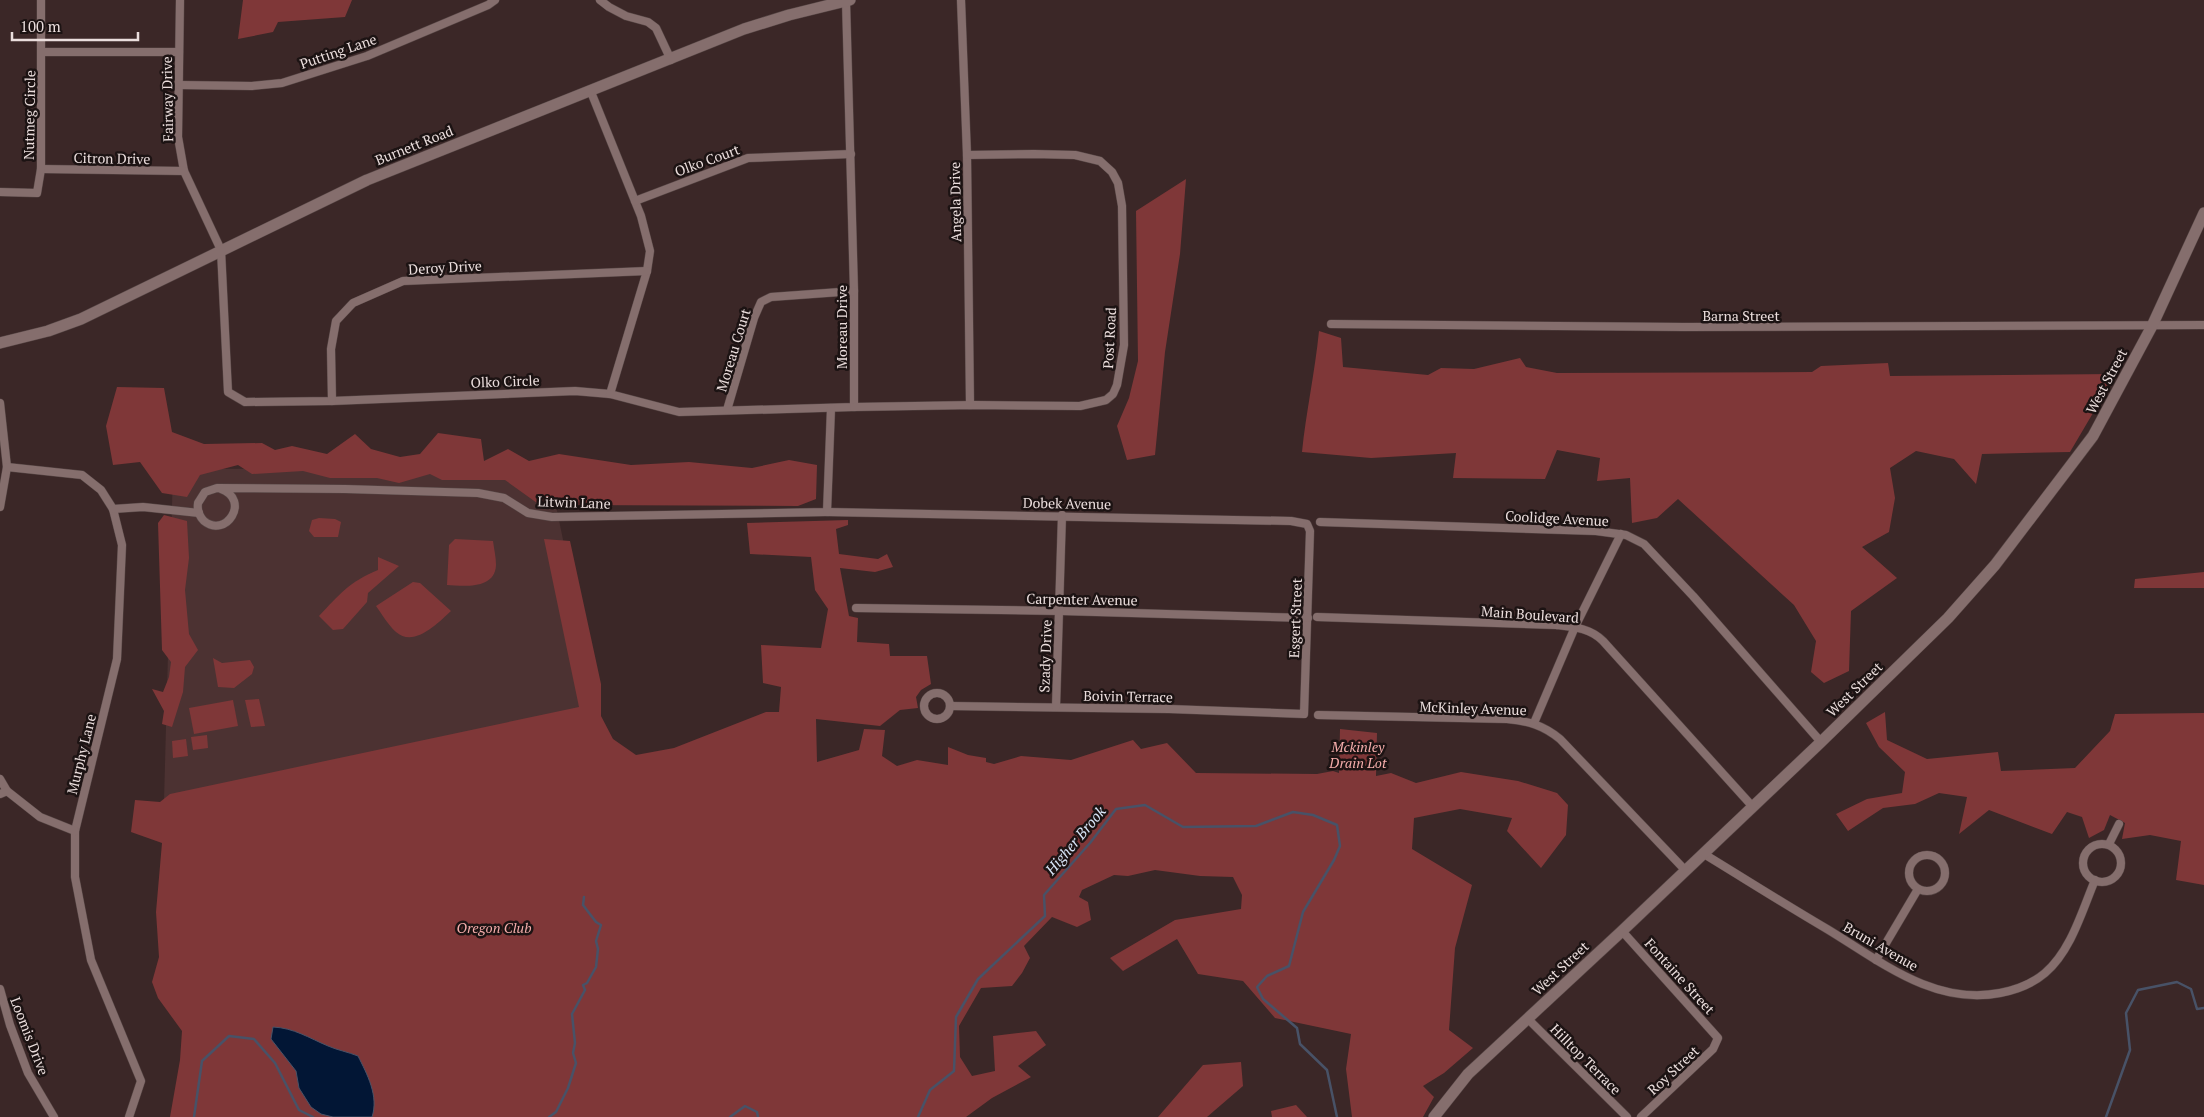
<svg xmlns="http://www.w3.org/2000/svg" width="2204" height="1117" viewBox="0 0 2204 1117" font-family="'PT Serif',serif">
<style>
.built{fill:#4c3232}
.green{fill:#7f3738}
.water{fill:#021635;stroke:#485267}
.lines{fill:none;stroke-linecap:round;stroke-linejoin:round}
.stream{stroke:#485267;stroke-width:2.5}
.street-casing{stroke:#564645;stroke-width:9}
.secondary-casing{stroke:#564645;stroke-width:12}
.street{stroke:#856e6d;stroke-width:8}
.secondary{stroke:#856e6d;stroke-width:11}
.labels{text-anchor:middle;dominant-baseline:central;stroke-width:5;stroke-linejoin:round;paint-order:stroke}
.street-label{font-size:14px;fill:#ebdedd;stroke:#1c1313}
.park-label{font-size:14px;font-style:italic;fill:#f5adab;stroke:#1c1313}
.water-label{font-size:15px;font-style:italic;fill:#d8e5f7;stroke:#1c1313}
</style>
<rect width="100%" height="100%" fill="#3b2727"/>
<path class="built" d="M548,468L599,711L164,801L173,469Z"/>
<g class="green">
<path d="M243,0H352L345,17L278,22L273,32L238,39Z"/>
<path d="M1186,179L1180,254L1165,352L1155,455L1127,460L1117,426L1129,398L1138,361L1136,211Z"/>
<path d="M1319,331L1341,338L1343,367L1428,375L1441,368L1474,369L1520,358L1526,367L1557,373L1812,372L1821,366L1888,363L1890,376L2116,374L2070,452L1982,454L1976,484L1954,459L1916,451L1890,468L1895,498L1889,532L1862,547L1897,578L1851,611L1849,671L1824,683L1811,672L1816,641L1794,605L1678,499L1657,518L1632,523L1630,478L1597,481L1600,458L1557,450L1545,479L1453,478L1456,453L1371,458L1302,452C1306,412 1315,372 1319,331Z"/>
<path d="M117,387L164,388L172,432L204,444L262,443L275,450L292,446L327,454L355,434L371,449L400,457L420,454L438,433L481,439L484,461L508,449L529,461L559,454L631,465L689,462L752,468L789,460L817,465L816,499L798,506L562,505L537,503L505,480H442L430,474L399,483L377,478H330L303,471L252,474L238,465L200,475L187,497L162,493L140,462L113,465L106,426Z"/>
<path d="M164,515L187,521L189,558L185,590L189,634L198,650L185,667L183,692L172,727L162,724L164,711L152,689L163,692L169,677L171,662L162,650L158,523Z"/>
<path d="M319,518L335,519L341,522L338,537H314L309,531L312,520Z"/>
<path d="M848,520V525L836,529L839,554L878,559L887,554L893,567L875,572L840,568L849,616L858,618L857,642L889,644L890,656H927L931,684L921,690L916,697L918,708L900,710L880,726L816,719L817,762L859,750L864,729L885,730L882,756L897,766L917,760L948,765V747L968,755L986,758V762L994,764L1021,756L1071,760L1133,740L1141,749L1167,743L1196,773L1317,774L1333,771L1339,773L1340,729L1377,733L1376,776L1391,773L1416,783L1461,772L1518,781L1557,793L1568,805L1566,835L1541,868L1507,831L1512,818L1460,809L1414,818L1412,849L1472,885L1455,948L1449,1030L1473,1048L1444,1073L1423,1086L1434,1097L1423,1117H1352L1346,1069L1351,1034L1275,1018L1243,981L1198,974L1177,939L1123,971L1110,958L1175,920L1241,909L1242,895L1233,877L1200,876L1155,870L1128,876L1114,875L1082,890L1079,897L1088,902L1091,920L1077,927L1052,917L1024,946L1030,958L1022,973L1012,986L981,988L959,1026L960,1057L972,1076L995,1071L993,1036L1036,1031L1046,1045L1018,1066L1031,1077L992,1098L966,1117H170L180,1060L182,1031L158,998L152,982L159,957L156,912L162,843L131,832L135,800L160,802L170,794L579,707L544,539L570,541L601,684V716L613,739L636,755L674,748L766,712H779L781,687L763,683L761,645L821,648L828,609L815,590L811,557L750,554L747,523Z"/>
<path d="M455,539L493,541C494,549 496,557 496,565C495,590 463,586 447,585L449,545Z"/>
<path d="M378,557L399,566L368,593L367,602L343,629L333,630L319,616C340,594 349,582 378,570Z"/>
<path d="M2204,572V588H2134L2135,579Z"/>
<path d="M413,582L420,583L451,611C438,623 414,648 396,632C388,625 382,614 376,606Z"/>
<path d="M213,658L222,663L250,660L254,667L252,674L234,688L218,687Z"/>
<path d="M259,699L265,726L251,727L245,700Z"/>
<path d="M233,700L238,726L194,734L189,708Z"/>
<path d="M1885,712L1887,740L1927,759L1998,752L2001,771L2075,768L2110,731L2115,714L2204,713V885L2176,880L2181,841L2150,835L2122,839L2125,823L2110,815L2104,830L2089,838L2082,817L2067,812L2052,834L1989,810L1959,834L1967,797L1939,793L1915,804L1883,808L1848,831L1836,814L1867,799L1902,793L1905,772L1879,747L1866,723Z"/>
<path d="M207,735L208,748L193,750L191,737Z"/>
<path d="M186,739L188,756L173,758L172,741Z"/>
<path d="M1241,1062L1243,1086L1207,1117H1158L1203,1065Z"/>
<path d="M1296,1105L1307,1117H1272L1271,1111Z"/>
</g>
<path class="water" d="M273,1027C294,1028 309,1038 328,1046C337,1050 348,1052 358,1056C367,1074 379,1096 372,1117H333L321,1114L311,1107L299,1088L296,1071L271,1039Z"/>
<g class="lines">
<g class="stream">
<path d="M194,1117L202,1061L229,1036L254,1039L275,1063L299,1110L313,1117"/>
<path d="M549,1117L556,1112L568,1088L576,1063L573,1053L575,1043L572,1014L585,990L583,985L587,983L596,967L598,949L596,941L601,925L596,922L583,905L584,897"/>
<path d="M730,1117L745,1106L757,1112L758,1117"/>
<path d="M918,1117L930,1090L954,1071L956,1017L978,979L1045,916L1044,895L1090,843L1116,809L1145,805L1183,827L1256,826L1293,812L1313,815L1337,825L1340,846L1334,860L1303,912L1289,966L1267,976L1257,987L1263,999L1297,1028L1300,1044L1327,1070L1337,1117"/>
<path d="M2106,1117L2130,1050L2126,1013L2138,990L2177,982L2191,989L2197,1009L2204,1008"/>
</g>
<g class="street-casing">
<g id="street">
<path d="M180,0L178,137L184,171L221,250L228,392L245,402L332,401L575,391L610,394L647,271L650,251L641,216L591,92"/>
<path d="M600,0L609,7L626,16L648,22L656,28L671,60"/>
<path d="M961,0L967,155L970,405"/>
<path d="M42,52H179"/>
<path d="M179,85L252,86L282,83L367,56L488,5L495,0"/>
<path d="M41,169L184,171"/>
<path d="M0,192L37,193L41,169V0"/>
<path d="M635,201L748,158L851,154"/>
<path d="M1331,324L1684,327L2204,325"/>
<path d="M610,394L679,412L854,407V291L846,1"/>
<path d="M332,401L331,349L336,321L353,303L403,281L647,271"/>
<path d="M0,403L7,467L0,507"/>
<path d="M854,407L974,405L1080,406L1106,400L1113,394L1117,385L1124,345L1122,206L1118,183L1112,172L1100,161L1075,155L1034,154L967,155"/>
<path d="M727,410L754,318L761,302L771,297L854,291"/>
<path d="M7,467L82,475L101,490L113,509L122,545L117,659L75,831V877L91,960L141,1081L129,1117"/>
<path d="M221,489C251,500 226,539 204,521C199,516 197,510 198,503L205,492L217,488L345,489L478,493L504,498L528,513L552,517L827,512L831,408"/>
<path d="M113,509L143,507L199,513"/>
<path d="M827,512L1291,521L1307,524L1310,531L1304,714L1169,709L950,706"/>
<path d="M1320,522L1596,531L1626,535L1644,544L1693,596L1821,742"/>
<path d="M856,608L1061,611L1308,618"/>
<path d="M1317,617L1556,625C1574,627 1590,628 1603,641L1753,807"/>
<circle cx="937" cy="706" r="13"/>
<path d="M1056,707L1062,515"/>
<path d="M1318,715L1507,719C1528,721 1543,725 1560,739L1686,871"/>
<path d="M1534,723L1575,627L1621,534"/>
<path d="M0,779L7,791L0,794"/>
<path d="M7,791L40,817L75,831"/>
<circle cx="2102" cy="863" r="19"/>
<path d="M2109,844L2119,824"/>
<path d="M1704,854C1745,879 1786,905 1827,929C1880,961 1934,1006 2000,993C2016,990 2032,984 2045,973C2071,951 2082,911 2095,880"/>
<circle cx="1927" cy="873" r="18"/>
<path d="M1622,931L1718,1038L1713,1049L1641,1117"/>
<path d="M1876,960L1918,889"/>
<path d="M0,989L10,1025L28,1073L54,1117"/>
<path d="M1528,1019L1627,1117"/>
</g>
</g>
<g class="secondary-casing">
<g id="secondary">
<path d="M0,343L48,331L81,319L367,180L744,29L789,15L850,0"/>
<path d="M1434,1117L1468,1074L1622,931L1821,742L1948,618L1995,565L2093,436L2152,326L2204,213"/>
</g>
</g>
<use href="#street" class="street"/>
<use href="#secondary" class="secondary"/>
</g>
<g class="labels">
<g class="street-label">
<text transform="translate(338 51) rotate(-19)">Putting Lane</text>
<text transform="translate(167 99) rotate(-91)">Fairway Drive</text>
<text transform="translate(29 115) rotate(-89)">Nutmeg Circle</text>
<text transform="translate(414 145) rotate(-22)">Burnett Road</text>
<text transform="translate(112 158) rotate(1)">Citron Drive</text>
<text transform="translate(707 160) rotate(-20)">Olko Court</text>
<text transform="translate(955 202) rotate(-91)">Angela Drive</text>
<text transform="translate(445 267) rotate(-3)">Deroy Drive</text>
<text x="1741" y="315">Barna Street</text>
<text transform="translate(841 327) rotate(-90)">Moreau Drive</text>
<text transform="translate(1109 338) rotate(-87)">Post Road</text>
<text transform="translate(733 350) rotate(-73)">Moreau Court</text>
<text transform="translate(505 381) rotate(-2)">Olko Circle</text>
<text transform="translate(2106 381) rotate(-62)">West Street</text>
<text transform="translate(574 502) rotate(2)">Litwin Lane</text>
<text transform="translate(1067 503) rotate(1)">Dobek Avenue</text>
<text transform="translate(1557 518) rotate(3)">Coolidge Avenue</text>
<text transform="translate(1082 599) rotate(1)">Carpenter Avenue</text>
<text transform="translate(1530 614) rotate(4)">Main Boulevard</text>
<text transform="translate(1295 618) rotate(-88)">Esgert Street</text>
<text transform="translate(1045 656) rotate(-88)">Szady Drive</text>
<text transform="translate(1854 689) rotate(-44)">West Street</text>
<text transform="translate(1128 696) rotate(1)">Boivin Terrace</text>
<text transform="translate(1473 708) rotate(2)">McKinley Avenue</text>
<text transform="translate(81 754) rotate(-76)">Murphy Lane</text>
<text transform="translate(1881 946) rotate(30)">Bruni Avenue</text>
<text transform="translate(1560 968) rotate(-43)">West Street</text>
<text transform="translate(1680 976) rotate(48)">Fontaine Street</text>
<text transform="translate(30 1036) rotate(69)">Loomis Drive</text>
<text transform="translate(1586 1059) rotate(45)">Hilltop Terrace</text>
<text transform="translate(1673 1070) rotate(-43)">Roy Street</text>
</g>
<g class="park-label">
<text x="1358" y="746">Mckinley<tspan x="1358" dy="16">Drain Lot</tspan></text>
<text x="494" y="927">Oregon Club</text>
</g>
<g class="water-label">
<text transform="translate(1075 840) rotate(-50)">Higher Brook</text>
</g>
</g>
<path d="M12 32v8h126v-8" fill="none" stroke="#ebdedd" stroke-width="2.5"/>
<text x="20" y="32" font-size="15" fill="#ebdedd" stroke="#1c1313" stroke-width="4" paint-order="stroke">100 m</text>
</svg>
